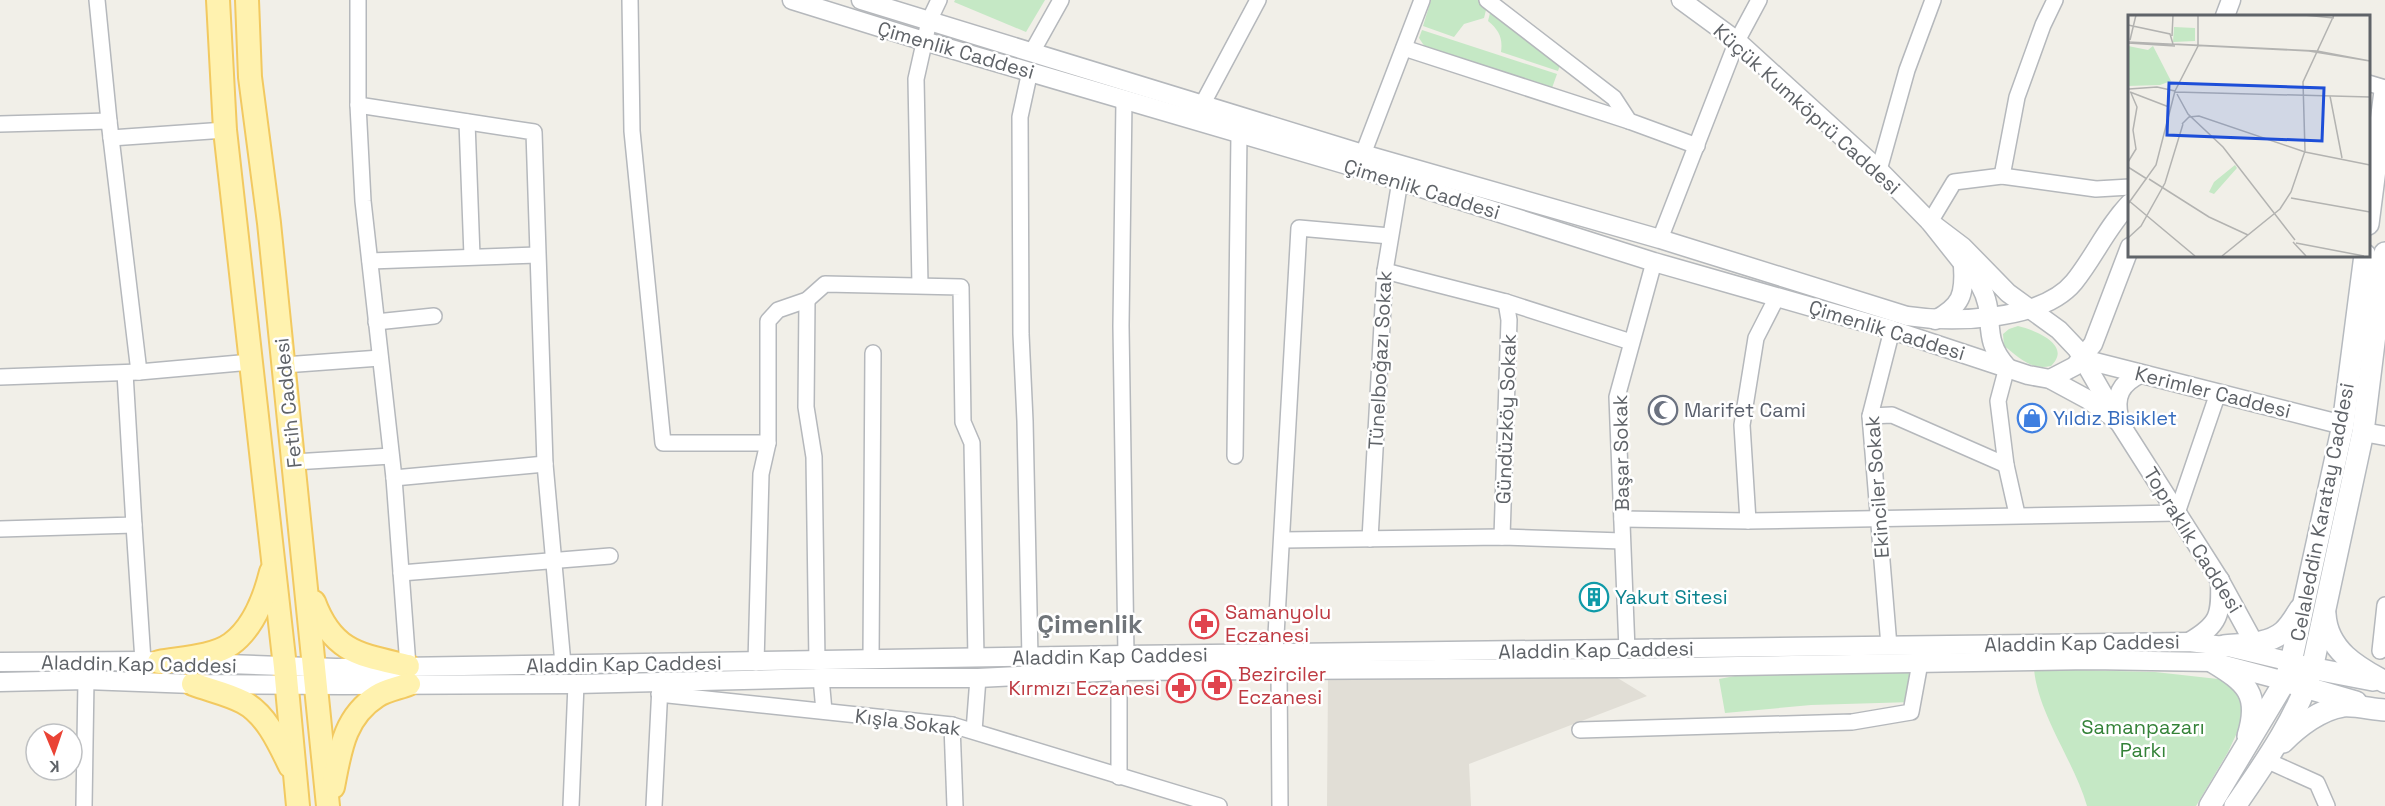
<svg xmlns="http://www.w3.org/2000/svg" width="2385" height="806" viewBox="0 0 2385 806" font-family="'Space Grotesk',sans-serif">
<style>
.education{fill:#e1ded6}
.green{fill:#c5e8c5}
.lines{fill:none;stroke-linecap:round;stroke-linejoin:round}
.minor-casing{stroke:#b5b8bc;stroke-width:18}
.tertiary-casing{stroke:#b5b8bc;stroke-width:21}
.secondary-casing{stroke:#b6babf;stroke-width:24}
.primary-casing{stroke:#f2c960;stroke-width:26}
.minor{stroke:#fff;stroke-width:15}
.tertiary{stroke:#fff;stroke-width:18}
.secondary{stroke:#fff;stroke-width:21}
.primary{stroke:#fff2af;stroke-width:22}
.labels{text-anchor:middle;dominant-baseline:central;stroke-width:5;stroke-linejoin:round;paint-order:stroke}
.street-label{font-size:20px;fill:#5f6368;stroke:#fff}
.worship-label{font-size:20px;fill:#5b616d;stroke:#fff;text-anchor:start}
.shop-label{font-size:20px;fill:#366cbe;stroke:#fff;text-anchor:start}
.culture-label{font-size:20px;fill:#0d838f;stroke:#fff;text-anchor:start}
.health-label{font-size:20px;fill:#be3a42;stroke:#fff;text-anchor:start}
.park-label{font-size:20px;fill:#348238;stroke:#fff}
.district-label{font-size:26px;font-weight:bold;fill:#70757a;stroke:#fff}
.inset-road{fill:none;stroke:#b3b3b1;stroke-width:1.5}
.view{fill:#1d4ed8;fill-opacity:0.15;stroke:#1d4ed8;stroke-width:3}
.inset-edge{fill:none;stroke:#5f6368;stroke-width:3}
</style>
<rect width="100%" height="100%" fill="#f1efe8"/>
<path class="education" d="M1616,677L1647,696L1469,764L1471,806H1327L1328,679Z"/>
<g class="green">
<path d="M955,0H1045L1026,32L954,2Z"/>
<path d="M1431,0H1480L1487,6L1484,18L1464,24L1454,37L1423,26Z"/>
<path d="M1491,9L1560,65L1558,71L1501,52C1503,38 1499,30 1488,21Z"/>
<path d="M1422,30L1557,74L1552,88L1425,47L1419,38Z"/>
<path d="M2018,326C2035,330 2073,345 2051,366C2031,371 2019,357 2004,346L2003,334L2009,329Z"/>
<path d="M1913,664V702L1811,705L1725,713L1719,679L1782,667Z"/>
<path d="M2034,669L2155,672L2236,681L2249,707L2228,752L2196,806H2087C2074,761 2038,714 2034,669Z"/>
</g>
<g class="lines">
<g class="minor-casing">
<g id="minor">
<path d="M97,0L109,121L139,372"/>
<path d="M358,0V105L363,201L394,478L408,666"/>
<path d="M630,0L632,131L663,443H768"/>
<path d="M1487,0L1614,98L1629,121L1697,146"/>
<path d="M1404,48L1629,121"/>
<path d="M1032,52L1061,0"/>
<path d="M1030,71L1020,117L1021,334L1025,421L1030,658"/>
<path d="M2368,83L2385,88"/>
<path d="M1124,100L1121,326L1126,655"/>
<path d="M358,105L534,132L545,464L563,664"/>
<path d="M1202,105L1258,0"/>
<path d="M467,122L472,256"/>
<path d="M0,124L109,121"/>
<path d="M111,138L225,130"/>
<path d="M1363,154L1422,0"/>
<path d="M1879,170L1907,70L1933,0"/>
<path d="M2002,176L2017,97L2043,25L2055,0"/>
<path d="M1930,222L1954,182L2002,176L2096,189L2130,187"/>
<path d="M1660,239L1737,41L1759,0"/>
<path d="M370,261L537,255"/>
<path d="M1385,271L1506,302L1631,342"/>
<path d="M920,285L916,79L929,21L939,0"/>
<path d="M807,300L806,407L814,457L817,662"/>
<path d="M376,322L434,316"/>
<path d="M284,365L380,358"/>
<path d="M0,377L139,372L251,362"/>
<path d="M1870,416L1892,415L2006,465L1998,401L2007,367"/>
<path d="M1235,456L1239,134"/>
<path d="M294,462L391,456"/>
<path d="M2006,465L2017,514"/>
<path d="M394,478L545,464"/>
<path d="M1622,519L1748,521L2177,513L2218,393"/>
<path d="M1748,521L1742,425L1756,338L1777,297"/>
<path d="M134,525L143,661"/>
<path d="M0,529L134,525L125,373"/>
<path d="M1502,537L1509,320L1506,302"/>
<path d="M1370,539L1385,271L1400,181"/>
<path d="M1283,540L1502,537L1622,541"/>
<path d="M401,573L610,556"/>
<path d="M1889,646L1870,416L1892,330"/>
<path d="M1627,650L1617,397L1654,262"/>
<path d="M2380,651L2385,605"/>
<path d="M1275,653L1299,228L1390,236"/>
<path d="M871,660L873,353"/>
<path d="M756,663L761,474L768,443V321L778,310L807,300L825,284L961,287L963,422L972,443L976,658"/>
<path d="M1279,671L1280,806"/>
<path d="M821,678L824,711"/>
<path d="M659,694L952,725L1219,806"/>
<path d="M952,725L955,806"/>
<path d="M1580,730L1852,722L1911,712L1920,663"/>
<path d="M974,731L978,678"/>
<path d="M2266,760L2317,783L2327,806"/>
<path d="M1119,777V671"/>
<path d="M84,806L86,680"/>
<path d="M571,806L576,684"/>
<path d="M654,806L660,686"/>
</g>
</g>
<g class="tertiary-casing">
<g id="tertiary">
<path d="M792,0L924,41L1368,171L1654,262L1892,330L2028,375L2050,379L2087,399L2119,422"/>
<path d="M861,0L1363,154L1660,239L1907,316C1953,323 2042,321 2074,282C2095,256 2106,228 2130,203"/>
<path d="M1681,0L1737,41L1879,170L1930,222L1980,285C1998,317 1979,336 2007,367"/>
<path d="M2225,16L2231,0"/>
<path d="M1930,222L1963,247L2008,293L2059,330L2077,349L2119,422L2219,579L2254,643L2263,651"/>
<path d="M1935,320C1961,306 1965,295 1963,266"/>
<path d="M2083,359L2343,425"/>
<path d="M2050,379L2075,366L2093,344L2130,247"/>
<path d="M2119,417C2114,396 2121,383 2140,374"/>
<path d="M2363,432L2385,436"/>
<path d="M2189,642C2220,624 2221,615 2220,580"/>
<path d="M0,662L143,661L336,668L1126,655L2189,642L2224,646L2291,662"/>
<path d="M0,682L86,680L193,684L343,685L576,684L821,678H978L1119,671L1624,668L2090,660L2213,662L2285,681"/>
</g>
</g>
<g class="secondary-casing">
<g id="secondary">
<path d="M2368,224L2385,91"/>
<path d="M2325,614C2327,650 2357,667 2385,682"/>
<path d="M2224,646C2242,644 2268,645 2283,632C2290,626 2295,617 2300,609"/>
<path d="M2213,662C2246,682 2261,694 2248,736"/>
<path d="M2300,666L2373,680"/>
<path d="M2294,684L2356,702"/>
<path d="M2283,742C2298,727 2321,709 2343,706C2356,705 2371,709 2385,710"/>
<path d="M2210,806L2285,681L2291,662L2343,425L2365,255"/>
<path d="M2235,806C2264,764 2297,718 2312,669L2363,432L2385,253"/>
</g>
</g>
<g class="primary-casing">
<g id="primary">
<path d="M218,0L225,130L285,667L298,806"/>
<path d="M247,0L250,77L269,223L328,806"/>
<path d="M314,602C333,653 361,655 408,666"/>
<path d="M159,662C181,658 213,657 231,644C253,628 265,596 271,572"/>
<path d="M193,684C209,690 228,694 243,702C266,714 279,743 290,766"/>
<path d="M333,787C340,751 344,717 377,696C386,690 399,688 409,684"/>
</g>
</g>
<use href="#minor" class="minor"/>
<use href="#tertiary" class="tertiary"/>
<use href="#secondary" class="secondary"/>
<use href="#primary" class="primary"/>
</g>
<defs>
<g id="mosque-ring" transform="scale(1.5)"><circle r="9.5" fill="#fff" stroke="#6b7280" stroke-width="1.5"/><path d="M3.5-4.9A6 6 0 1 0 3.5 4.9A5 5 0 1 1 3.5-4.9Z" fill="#6b7280"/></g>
<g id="shop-ring" transform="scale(1.5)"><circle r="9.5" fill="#fff" stroke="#3f7fe0" stroke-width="1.5"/><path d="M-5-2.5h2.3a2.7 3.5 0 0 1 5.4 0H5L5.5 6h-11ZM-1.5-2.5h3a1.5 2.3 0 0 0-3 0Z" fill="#3f7fe0"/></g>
<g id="building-ring" transform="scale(1.5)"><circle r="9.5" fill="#fff" stroke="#0f9aa8" stroke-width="1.5"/><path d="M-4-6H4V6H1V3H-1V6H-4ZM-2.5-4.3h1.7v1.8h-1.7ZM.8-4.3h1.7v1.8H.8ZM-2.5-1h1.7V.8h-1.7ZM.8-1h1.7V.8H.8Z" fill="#0f9aa8"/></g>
<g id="pharmacy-ring" transform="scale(1.5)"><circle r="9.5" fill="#fff" stroke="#e0444e" stroke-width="1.5"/><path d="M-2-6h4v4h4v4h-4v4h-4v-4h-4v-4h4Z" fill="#e0444e"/></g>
</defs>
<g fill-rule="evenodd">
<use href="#mosque-ring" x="1663" y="410"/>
<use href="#shop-ring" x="2032" y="418"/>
<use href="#building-ring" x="1594" y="597"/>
<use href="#pharmacy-ring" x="1204" y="624"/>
<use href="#pharmacy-ring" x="1217" y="685"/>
<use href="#pharmacy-ring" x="1181" y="688"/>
</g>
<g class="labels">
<g class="street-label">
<text transform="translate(956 50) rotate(16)">Çimenlik Caddesi</text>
<text transform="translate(1807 109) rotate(42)">Küçük Kumköprü Caddesi</text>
<text transform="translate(1422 189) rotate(17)">Çimenlik Caddesi</text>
<text transform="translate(1887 330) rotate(17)">Çimenlik Caddesi</text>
<text transform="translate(1380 360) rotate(-87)">Tünelboğazı Sokak</text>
<text transform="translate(2213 392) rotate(14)">Kerimler Caddesi</text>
<text transform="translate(288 403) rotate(-96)">Fetih Caddesi</text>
<text transform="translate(1506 419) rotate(-88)">Gündüzköy Sokak</text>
<text transform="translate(1621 453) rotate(-91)">Başar Sokak</text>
<text transform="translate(1877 487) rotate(-94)">Ekinciler Sokak</text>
<text transform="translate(2322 512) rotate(-79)">Celaleddin Karatay Caddesi</text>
<text transform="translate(2193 540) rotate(58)">Topraklık Caddesi</text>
<text transform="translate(2082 643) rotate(-1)">Aladdin Kap Caddesi</text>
<text transform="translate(1596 650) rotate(-1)">Aladdin Kap Caddesi</text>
<text transform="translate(1110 656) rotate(-1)">Aladdin Kap Caddesi</text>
<text transform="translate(139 664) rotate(1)">Aladdin Kap Caddesi</text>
<text transform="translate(624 664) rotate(-1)">Aladdin Kap Caddesi</text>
<text transform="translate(908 722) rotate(7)">Kışla Sokak</text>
</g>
<g class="worship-label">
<text x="1684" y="410">Marifet Cami</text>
</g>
<g class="shop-label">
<text x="2053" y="418">Yıldız Bisiklet</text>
</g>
<g class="culture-label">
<text x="1615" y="597">Yakut Sitesi</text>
</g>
<g class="health-label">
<text x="1225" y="612">Samanyolu<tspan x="1225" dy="23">Eczanesi</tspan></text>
<text x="1238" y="674">Bezirciler<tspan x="1238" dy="23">Eczanesi</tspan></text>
<text x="1160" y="688" text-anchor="end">Kırmızı Eczanesi</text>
</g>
<g class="park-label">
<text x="2143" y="727">Samanpazarı<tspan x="2143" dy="23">Parkı</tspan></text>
</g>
<g class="district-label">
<text x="1090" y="624">Çimenlik</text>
</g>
</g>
<g transform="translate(2128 15)">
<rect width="242" height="242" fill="#f1efe8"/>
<path d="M46,12L67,13V26L45,27ZM0,31L20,35L25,31L43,66L32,70L0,71ZM107,150L109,153L86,179L81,177L86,167Z" fill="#c5e8c5"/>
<path class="inset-road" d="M176,0L206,3M0,10L42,19L45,29L189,36L242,46M44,21L45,0M2,25L8,0M0,27L181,36L242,46M0,28L47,31M1,74L29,72L47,76M2,77L41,92M47,77L242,82M49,79L60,99L95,132L167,225M202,81L214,143M54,109L61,102L71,101L177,137L242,150M0,147L8,134L5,115L9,92L3,78M0,152L19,164M21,164L81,202L120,220M163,183L242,197M0,185L67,241M0,189L28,150L47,76L70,31V0M0,223L13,211L37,168L55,109M165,227L178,241M168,228L236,241M94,241L152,194L163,177L177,136L175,67L206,0"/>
<path class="view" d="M41,68L196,73L194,126L39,120Z"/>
<rect width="242" height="242" class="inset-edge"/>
</g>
<g transform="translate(54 752) rotate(178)"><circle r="28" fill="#ffffff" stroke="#bfc1c3" stroke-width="1.5"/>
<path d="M0-4.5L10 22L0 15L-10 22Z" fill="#ea4335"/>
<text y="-9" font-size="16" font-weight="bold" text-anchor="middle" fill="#5f6368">K</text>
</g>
</svg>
